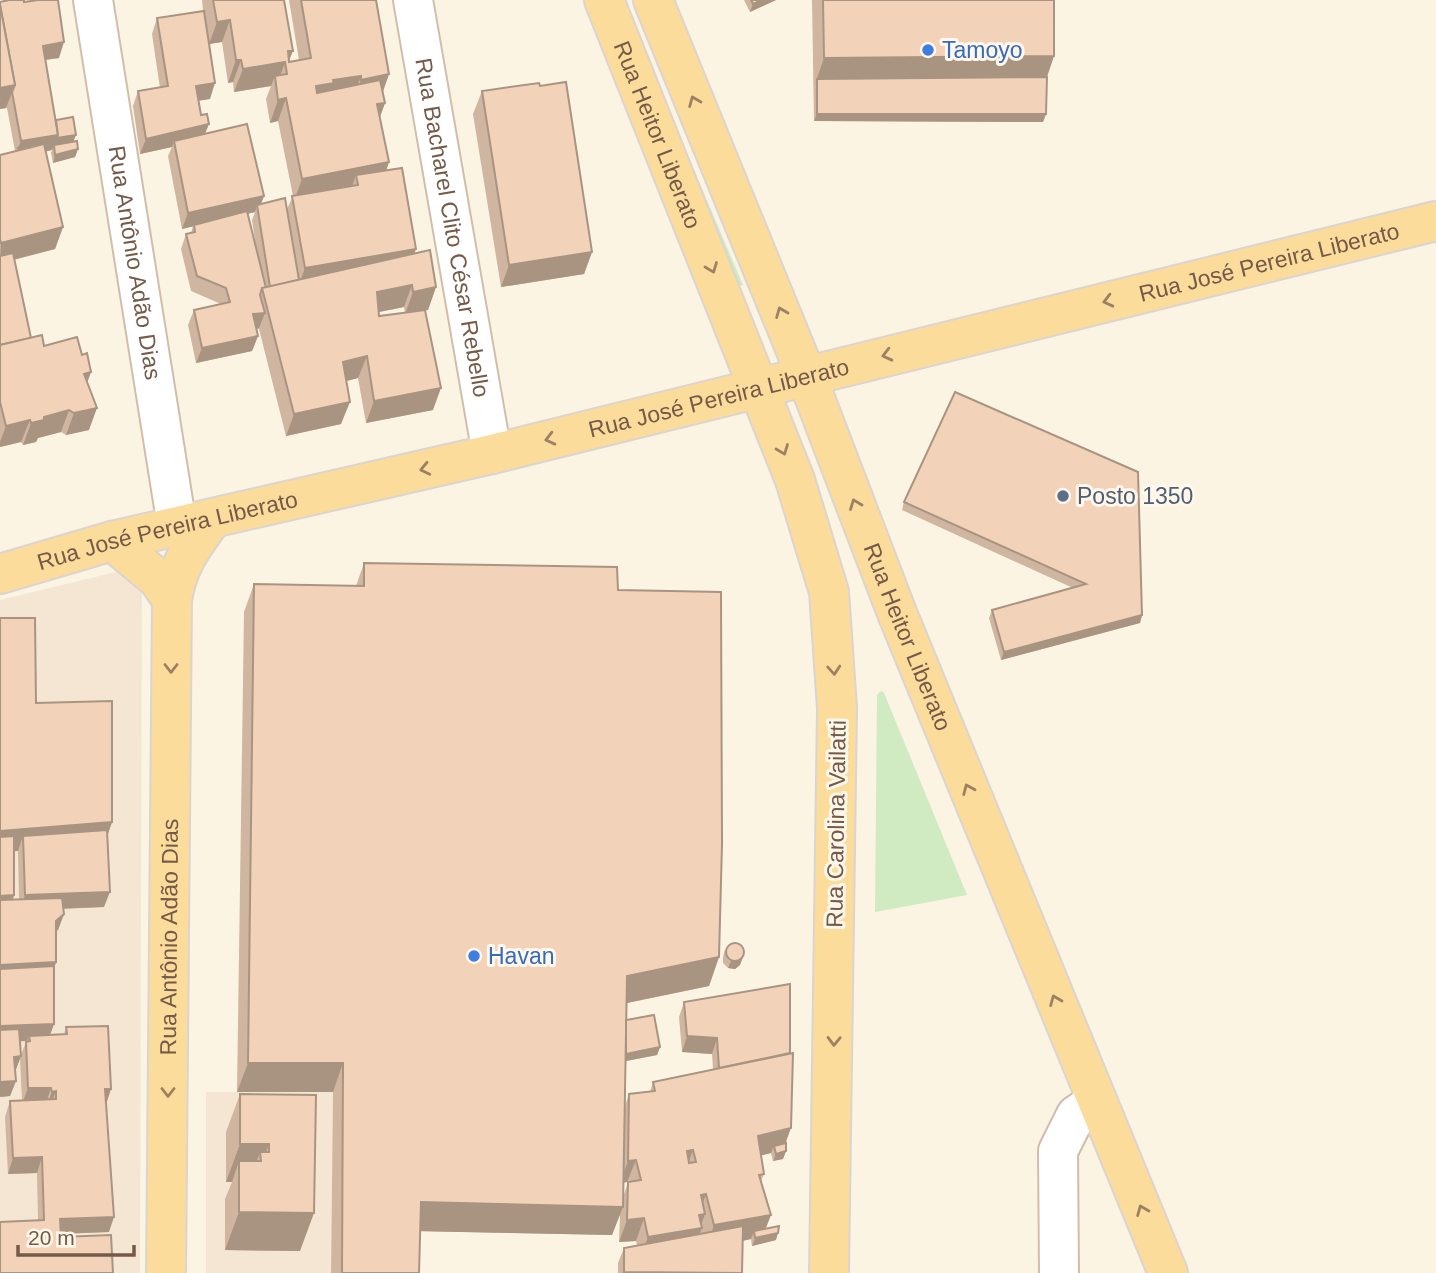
<svg xmlns="http://www.w3.org/2000/svg" width="1436" height="1273" viewBox="0 0 1436 1273" font-family="Helvetica,sans-serif">
<style>
.residential{fill:#f4e6d2}
.green{fill:#d0eac2}
.lines{fill:none;stroke-linecap:round;stroke-linejoin:round}
.minor-casing{stroke:#d0bead;stroke-width:42}
.major-casing{stroke:#dbd4d0;stroke-width:42}
.minor{stroke:#fff;stroke-width:38}
.major{stroke:#fcdc9b;stroke-width:38}
.wall{fill:#d0b5a0;fill-rule:evenodd}
.shaded-wall{fill:#a99482}
.building{fill:#f2d3ba;stroke:#a99482;stroke-width:2;fill-rule:evenodd}
.oneway{stroke:#9e8162}
.shop-dot{fill:#3f7fe0;stroke:#fff7ea;stroke-width:2.5}
.service-dot{fill:#5c6f8a;stroke:#fff7ea;stroke-width:2.5}
.labels{text-anchor:middle;dominant-baseline:central;stroke-width:6;stroke-linejoin:round;paint-order:stroke}
.shop-label{font-size:23px;fill:#366cbe;stroke:#fff7ea;text-anchor:start}
.street-label{font-size:23px;fill:#755a49;stroke:#fff7ea}
.service-label{font-size:23px;fill:#4e5e75;stroke:#fff7ea;text-anchor:start}
</style>
<rect width="100%" height="100%" fill="#fcf4e3"/>
<g class="residential">
<path d="M128,569L142,580L140,1273H0V600Z"/>
<path d="M206,1092H333L331,1273H206Z"/>
</g>
<g class="green">
<path d="M666,104L743,285L736,287Z"/>
<path d="M881,691L884,693L967,895L875,912L877,695Z"/>
</g>
<g class="lines">
<g class="minor-casing">
<g id="minor">
<path id="s1" d="M93,0L177,526"/>
<path id="s2" d="M413,0L492,454"/>
<path d="M1059,1273L1058,1151L1076,1115L1097,1101"/>
</g>
</g>
<g class="major-casing">
<g id="major">
<path id="s3" d="M604,0L795,480L829,592L837,708L829,1273"/>
<path id="s4" d="M653,0L806,375L897,613L1168,1273"/>
<path d="M112,541L158,579L172,600"/>
<path id="s5" d="M0,574L112,541L492,454L1436,221"/>
<path id="s6" d="M166,1273L172,600C177,566 192,546 212,519"/>
</g>
</g>
<use href="#minor" class="minor"/>
<use href="#major" class="major"/>
</g>
<g class="wall">
<path d="M202,0H284L289,62L299,60L289,0H376L389,74L383,92L385,103L380,117L389,162L386,171L415,253L436,287L428,310H425L433,410L366,423L358,378L346,381L341,424L286,436L259,329H256L258,336L252,351L196,363L188,325L194,310L221,304L191,291L181,249L186,234L191,233L193,226L182,229L168,156L172,147L140,154L133,106L138,91L160,88L152,34L157,18L203,11ZM222,42L228,83L233,82L234,92L271,86L266,99L270,123L278,121L293,196L287,209L261,204L264,196L205,134L198,100L210,99L209,44ZM255,212L252,220L256,247L247,214ZM404,307L405,313L379,316V312Z"/>
<path d="M744,0H776L750,12Z"/>
<path d="M812,0H1054V56L1047,77L1046,114L1043,122L814,121Z"/>
<path d="M0,2H24L59,58L45,60L56,120L76,135L73,142L78,149L75,157L53,163L51,153L52,150L45,152L63,227L55,249L14,260L31,338L44,346L82,355L91,372L87,382L89,430L66,435L61,432L38,438L36,442L23,445L21,442L0,447V155L15,151L7,108L0,109Z"/>
<path d="M482,91L592,252L584,274L501,287L473,114Z"/>
<path d="M1138,472L1142,615L1140,623L1001,660L989,618L992,610L1073,588L902,510L904,502Z"/>
<path d="M364,563L618,590L719,957L709,986L627,1003L626,1020L660,1047L657,1055L626,1061L625,1106L629,1094L650,1092L653,1082L713,1069L712,1054L682,1052L679,1017L684,1002L790,984L786,1151L783,1159L773,1161L771,1153L761,1155L764,1174L761,1181L765,1229L776,1240L752,1246L751,1239L743,1241L742,1273H618V1263L624,1248L637,1245L636,1241L619,1242L620,1214L612,1235L420,1231L419,1273H331L333,1092H237L244,612L254,584L356,586ZM627,1182L628,1183L623,1197V1183Z"/>
<path d="M0,618L36,703L112,822L108,834L104,907L63,909L64,914L58,930L56,931V962L54,969V1024L50,1035L64,1034L66,1027L111,1089L106,1104L109,1232L60,1234L61,1237L0,1273L38,1220L37,1173L8,1174L5,1117L10,1101H22L20,1058L15,1072L16,1081L10,1096L0,1097ZM14,851H18L19,899L13,900L14,895ZM20,1041H27L26,1042L21,1055Z"/>
<path d="M725,949L740,965L735,969L728,968L723,963V957Z"/>
<path d="M240,1094L316,1095L300,1251L225,1250V1199L232,1182H226V1132Z"/>
</g>
<g class="shaded-wall">
<path d="M762,0H776L750,12L753,4Z"/>
<path d="M230,20L222,42L209,44L217,22Z"/>
<path d="M64,42L59,58L37,61L43,46Z"/>
<path d="M288,51H293L286,68L285,62L277,85L275,76L271,86L234,92L243,69Z"/>
<path d="M1054,56L1044,85L817,79L814,87L824,58Z"/>
<path d="M236,60H241L233,82L228,83Z"/>
<path d="M389,74L381,96L353,103L361,80Z"/>
<path d="M361,76L353,98L308,109L316,86L333,80Z"/>
<path d="M215,83L210,99L191,102L196,86Z"/>
<path d="M15,85L6,108L0,109V88Z"/>
<path d="M286,98L278,121L270,123L278,100Z"/>
<path d="M385,103L377,125V104Z"/>
<path d="M817,114H1046L1043,122L814,121Z"/>
<path d="M209,124L203,139L174,141L172,147L140,154L146,139Z"/>
<path d="M58,135H76L73,142L54,146L52,150L20,156L18,148L21,141Z"/>
<path d="M78,149L75,157L53,163L55,155Z"/>
<path d="M389,162L381,185H358L356,175L351,190L294,201L302,179Z"/>
<path d="M264,196L258,211L257,205L255,212L182,229L188,213Z"/>
<path d="M63,227L55,249L0,263L1,243Z"/>
<path d="M416,249L408,271L298,287L305,268Z"/>
<path d="M592,252L584,274L501,287L509,265Z"/>
<path d="M412,285L404,307L369,314L377,292Z"/>
<path d="M436,287L428,310L405,314L413,292Z"/>
<path d="M265,313L259,328L248,330L253,314Z"/>
<path d="M258,336L252,351L196,363L202,348Z"/>
<path d="M367,356L358,378L335,384L343,362Z"/>
<path d="M91,372L83,394L84,374Z"/>
<path d="M441,388L433,410L366,423L374,401Z"/>
<path d="M350,402L341,424L286,436L294,414Z"/>
<path d="M97,408L89,430L66,435L74,413Z"/>
<path d="M69,410L61,432L38,438L36,442L23,445L31,423L44,417Z"/>
<path d="M30,420L21,442L0,447V442L6,426Z"/>
<path d="M1142,615L1140,623L1001,660L1004,652Z"/>
<path d="M112,822L104,845L23,836L18,851L0,852V831Z"/>
<path d="M110,892L104,907L20,910L25,895Z"/>
<path d="M14,895L9,911H0V896Z"/>
<path d="M64,914L58,930L50,936L56,921Z"/>
<path d="M719,957L709,986L617,1005L627,976Z"/>
<path d="M743,957L740,965L735,969L728,968L731,961Z"/>
<path d="M56,962L51,978L0,981V965Z"/>
<path d="M54,1024L48,1040L29,1036L27,1041L0,1042V1026Z"/>
<path d="M687,1036L717,1038L712,1054L682,1052Z"/>
<path d="M660,1047L657,1055L621,1062L623,1055Z"/>
<path d="M21,1056L15,1072L14,1057Z"/>
<path d="M248,1063H343L333,1092H237Z"/>
<path d="M16,1081L10,1096L0,1097V1082Z"/>
<path d="M28,1088H51L46,1103L22,1104Z"/>
<path d="M105,1089H111L106,1104Z"/>
<path d="M56,1091L50,1107H46L52,1092Z"/>
<path d="M791,1128L783,1150L774,1146L771,1153L750,1158L758,1136Z"/>
<path d="M240,1144H269L255,1182L261,1161L260,1152L249,1182L239,1161L232,1182H226Z"/>
<path d="M693,1150L685,1172L687,1151Z"/>
<path d="M786,1151L783,1159L773,1161L776,1154Z"/>
<path d="M42,1157L37,1173L8,1174L13,1158Z"/>
<path d="M636,1160L627,1182L620,1183L628,1161Z"/>
<path d="M706,1194L698,1216L701,1195Z"/>
<path d="M421,1202L623,1207L612,1235L411,1231Z"/>
<path d="M239,1212L314,1213L300,1251L225,1250Z"/>
<path d="M705,1214L700,1228H702L693,1250L640,1259L648,1237L699,1215Z"/>
<path d="M771,1215L763,1236L778,1233L776,1240L752,1246L755,1239L754,1231L751,1239L706,1248L714,1225Z"/>
<path d="M114,1217L109,1232L54,1234L60,1219Z"/>
<path d="M644,1218L636,1241L619,1242L627,1220Z"/>
</g>
<g class="building">
<path d="M9,0H24V2L38,0H58L64,42L43,46L58,135L21,141L12,92L15,85L0,5V2Z"/>
<path d="M213,0H284L293,51H288L289,62L311,58L301,0H376L389,74L361,80V76L333,80L334,83L316,86L317,93L380,80L385,103L377,104L389,162L302,179L286,98L278,100L275,76L287,74L285,62L243,69L241,60H236L230,20L217,22Z"/>
<path d="M751,0H762L753,4Z"/>
<path d="M823,0H1054V56L824,58Z"/>
<path d="M0,5L15,85L0,88Z"/>
<path d="M204,11L215,83L196,86L201,115L207,114L209,124L146,139L138,91L168,86L157,18Z"/>
<path d="M1047,77L1046,114H817V79Z"/>
<path d="M566,82L592,252L509,265L482,91L539,83L540,86Z"/>
<path d="M73,117L76,135L57,138L58,135L56,120Z"/>
<path d="M247,124L264,196L188,213L174,141Z"/>
<path d="M77,141L78,149L55,155L54,145Z"/>
<path d="M43,144V145L19,150L18,148Z"/>
<path d="M44,144L63,227L1,243L0,239V155Z"/>
<path d="M402,168L416,249L305,268L292,196L358,185L356,175Z"/>
<path d="M285,198L299,280L270,287L257,205Z"/>
<path d="M247,211L266,288H262L260,295L265,313L253,314L258,336L202,348L194,310L230,302L226,288L197,276L186,234L195,232L194,225Z"/>
<path d="M430,250L436,287L413,292L412,285L377,292L379,316L425,310L441,388L374,401L367,356L343,362L350,402L294,414L262,288Z"/>
<path d="M13,253L31,338L0,345V256Z"/>
<path d="M42,335L44,346L77,337L82,355L87,353L91,372L84,374L97,408L74,413L69,410L44,417V420L31,423L30,420L6,426L0,402V345Z"/>
<path d="M955,392L1138,472L1142,615L1004,652L992,610L1086,584L904,502Z"/>
<path d="M364,563L617,567L618,590L721,592L722,844L719,957L627,976L623,1207L421,1202L419,1273H342L343,1063H248L254,584L364,586Z"/>
<path d="M0,618H35L36,703L112,701V822L0,831Z"/>
<path d="M107,830L110,892L25,895L23,836Z"/>
<path d="M14,836V895L0,896V837Z"/>
<path d="M62,898L64,914L56,921V962L0,965V900Z"/>
<circle cx="735" cy="952" r="9"/>
<path d="M54,966V1024L0,1026V969Z"/>
<path d="M790,984V1053L719,1068L717,1038L687,1036L684,1002Z"/>
<path d="M654,1015L660,1047L626,1054V1020Z"/>
<path d="M108,1026L111,1089H105L114,1217L60,1219L61,1237L111,1235L113,1273H0V1222L44,1220L42,1157L13,1158L10,1101L56,1099V1091L52,1092L51,1088H28L26,1042L30,1041L29,1036L67,1034L66,1027Z"/>
<path d="M19,1029L21,1056L14,1057L16,1081L0,1082V1030Z"/>
<path d="M793,1053L791,1128L758,1136L764,1174L759,1175L771,1215L714,1225L706,1194L701,1195L705,1214L699,1215L702,1228L648,1237L644,1218L627,1220L628,1182L641,1180L636,1160L628,1161L629,1094L655,1091L653,1082ZM693,1150L696,1162L689,1163L687,1151Z"/>
<path d="M240,1094L316,1095L314,1213L239,1212V1161H261L260,1152H269V1144H240Z"/>
<path d="M786,1143V1151L776,1154L774,1146Z"/>
<path d="M743,1226L742,1273L624,1272V1248Z"/>
<path d="M779,1226L778,1233L755,1238L754,1231Z"/>
</g>
<defs><path id="oneway-chevron" d="M-2-3.5L2.5 0L-2 3.5" fill="none" stroke-width="1.6" stroke-linecap="round" stroke-linejoin="round" transform="scale(1.75)"/></defs>
<g class="oneway">
<use href="#oneway-chevron" transform="translate(694 101) rotate(-112)"/>
<use href="#oneway-chevron" transform="translate(712 268) rotate(69)"/>
<use href="#oneway-chevron" transform="translate(1108 301) rotate(166)"/>
<use href="#oneway-chevron" transform="translate(781 312) rotate(-112)"/>
<use href="#oneway-chevron" transform="translate(887 355) rotate(166)"/>
<use href="#oneway-chevron" transform="translate(550 439) rotate(166)"/>
<use href="#oneway-chevron" transform="translate(783 450) rotate(69)"/>
<use href="#oneway-chevron" transform="translate(425 469) rotate(167)"/>
<use href="#oneway-chevron" transform="translate(855 504) rotate(-111)"/>
<use href="#oneway-chevron" transform="translate(171 668) rotate(90)"/>
<use href="#oneway-chevron" transform="translate(834 670) rotate(86)"/>
<use href="#oneway-chevron" transform="translate(968 789) rotate(-113)"/>
<use href="#oneway-chevron" transform="translate(1055 1000) rotate(-112)"/>
<use href="#oneway-chevron" transform="translate(834 1041) rotate(91)"/>
<use href="#oneway-chevron" transform="translate(168 1092) rotate(90)"/>
<use href="#oneway-chevron" transform="translate(1142 1210) rotate(-112)"/>
</g>
<g class="shop-dot">
<circle cx="928" cy="50" r="7"/>
<circle cx="474" cy="956" r="7"/>
</g>
<circle class="service-dot" cx="1063" cy="496" r="7"/>
<g class="labels">
<g class="shop-label">
<text x="942" y="50">Tamoyo</text>
<text x="488" y="956">Havan</text>
</g>
<g class="street-label">
<text stroke="none"><textPath href="#s3" startOffset="145">Rua Heitor Liberato</textPath></text>
<text stroke="none"><textPath href="#s2" startOffset="231">Rua Bacharel Clito César Rebello</textPath></text>
<text stroke="none"><textPath href="#s5" startOffset="1307">Rua José Pereira Liberato</textPath></text>
<text stroke="none"><textPath href="#s1" startOffset="266">Rua Antônio Adão Dias</textPath></text>
<text stroke="none"><textPath href="#s5" startOffset="740">Rua José Pereira Liberato</textPath></text>
<text stroke="none"><textPath href="#s5" startOffset="173">Rua José Pereira Liberato</textPath></text>
<text stroke="none"><textPath href="#s4" startOffset="686">Rua Heitor Liberato</textPath></text>
<text transform="translate(836 824) rotate(-89)">Rua Carolina Vailatti</text>
<text stroke="none"><textPath href="#s6" startOffset="336">Rua Antônio Adão Dias</textPath></text>
</g>
<g class="service-label">
<text x="1077" y="496">Posto 1350</text>
</g>
</g>
<path d="M18 1245v10h116v-10" fill="none" stroke="#755a49" stroke-width="3.5"/>
<text x="28" y="1245" font-size="21" fill="#755a49" stroke="#fff7ea" stroke-width="5" paint-order="stroke">20 m</text>
</svg>
